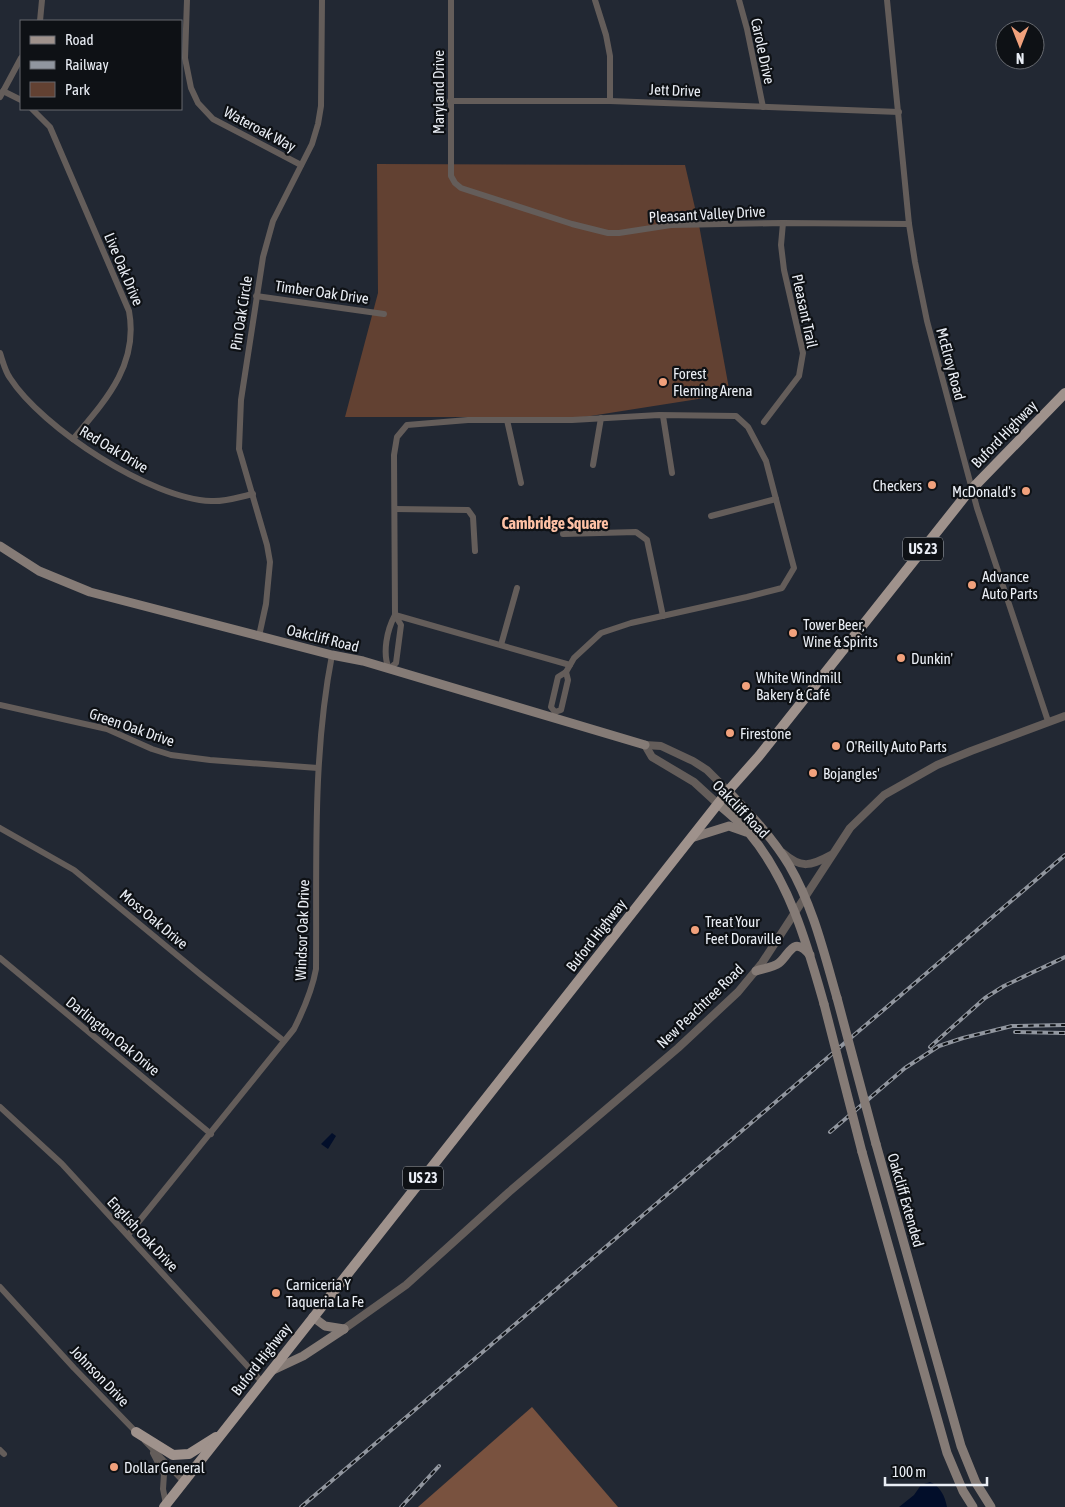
<svg xmlns="http://www.w3.org/2000/svg" width="1065" height="1507" viewBox="0 0 1065 1507" font-family="'Asap Condensed',sans-serif">
<style>
.green{fill:#624132}
.forest{fill:#79523f}
.water{fill:#020e2a}
.lines{fill:none;stroke-linecap:round;stroke-linejoin:round}
.minor{stroke:#645d5a;stroke-width:6}
.tertiary{stroke:#645d5a;stroke-width:8}
.secondary{stroke:#857b76;stroke-width:9}
.primary{stroke:#9f928c;stroke-width:10}
.rail-casing{stroke:#91969f;stroke-width:4}
.rail{stroke:#0e1115;stroke-width:2;stroke-dasharray:5.5;stroke-linecap:butt}
.secondary-bridge{stroke:#857b76;stroke-width:9}
.poi-dot{fill:#f1a17c;stroke:#0e1115;stroke-width:2}
.labels{text-anchor:middle;dominant-baseline:central;stroke-width:4.5;stroke-linejoin:round;paint-order:stroke}
.shield{fill:#0e1115;stroke:#a8acb2;stroke-width:1}
.shield-label{font-size:14px;font-weight:bold;fill:#eaeef5}
.street-label{font-size:15px;fill:#eaeef5;stroke:#0e1115}
.poi-label{font-size:15px;fill:#eaeef5;stroke:#0e1115;text-anchor:start}
.neighbourhood-label{font-size:16px;font-weight:bold;fill:#fec1a5;stroke:#0e1115}
</style>
<rect width="100%" height="100%" fill="#222833"/>
<path class="green" d="M377,164L685,165L699,225L730,394L584,417H345L378,293Z"/>
<path class="forest" d="M532,1407L618,1507H418Z"/>
<g class="water">
<path d="M332,1133L336,1136L328,1149L321,1144Z"/>
<path d="M930,1482C940,1486 945,1496 947,1507H899L914,1495L921,1485Z"/>
</g>
<g class="lines">
<g class="minor">
<path d="M187,0L185,58L191,88L198,103L213,119L301,165"/>
<path d="M451,0V176L455,183L461,188L572,224L608,233H619L671,225L783,223L909,224"/>
<path d="M595,0L606,35L610,56V101"/>
<path d="M739,0L747,29L763,107"/>
<path d="M887,0L909,224L915,262L927,321L977,508L1048,721"/>
<path d="M40,21L42,0"/>
<path d="M3,91L21,100"/>
<path d="M0,97L21,58"/>
<path d="M450,101H610L899,112"/>
<path d="M32,109L50,127L129,311C139,365 105,401 73,439"/>
<path d="M256,296L384,314"/>
<path d="M0,353C3,362 5,371 10,378C42,428 151,499 211,501C225,502 239,497 253,494"/>
<path d="M663,416L672,473"/>
<path d="M507,420L521,483"/>
<path d="M764,422L799,376L803,353L784,270L781,245L783,223"/>
<path d="M593,465L601,418"/>
<path d="M395,509L468,510L473,517L475,551"/>
<path d="M711,516L776,499"/>
<path d="M563,534L636,532L647,540L663,616"/>
<path d="M395,615L401,625L396,663L389,669C382,653 387,630 395,615L394,455L397,437L407,425L468,420H572L659,415L736,416L748,427L766,461L794,568L782,588L747,597L631,623L601,633L574,658L566,672L558,677L551,707L555,712L553,718"/>
<path d="M395,615L570,665"/>
<path d="M259,636L266,604L270,562L267,545L239,449L241,400L263,257L273,221L312,144L318,124L321,106L322,0"/>
<path d="M501,645L517,588"/>
<path d="M0,705L107,729L152,749L171,755L210,760L318,768"/>
<path d="M555,712L561,710L568,680L566,672"/>
<path d="M0,828L74,870L201,975L284,1041"/>
<path d="M0,958L211,1134"/>
<path d="M0,1107L62,1164L263,1383"/>
<path d="M128,1235L294,1029C304,1009 312,991 316,969C317,865 312,758 332,655"/>
<path d="M0,1287L74,1368L138,1434"/>
<path d="M145,1441L184,1482"/>
<path d="M0,1450L4,1454"/>
<path d="M153,1453L164,1474L163,1489L166,1504"/>
</g>
<g class="tertiary">
<path d="M645,745L661,746L693,761L707,770L728,791"/>
<path d="M645,745L652,757L694,782L718,804"/>
<path d="M783,853C801,869 811,866 831,855"/>
<path d="M344,1329L406,1285L509,1192L678,1048L738,992L762,963L850,828L884,795L937,765L971,751L1065,716"/>
</g>
<g class="secondary">
<path d="M0,546L39,571L90,592L332,655L363,661L645,745"/>
<path d="M728,791C750,814 772,837 789,865C813,906 824,953 837,998"/>
<path d="M718,804C729,813 740,822 749,833C790,882 807,944 824,1004"/>
<path d="M691,838L729,826L746,832"/>
<path d="M756,971C762,969 774,967 779,963C790,954 793,935 810,955"/>
<path d="M876,1144L961,1446L976,1483L991,1507"/>
<path d="M862,1152L947,1453L963,1491L973,1507"/>
<path d="M313,1317L325,1326L344,1329"/>
<path d="M271,1371L303,1356L344,1329"/>
</g>
<g class="primary">
<path d="M136,1432L173,1455L189,1454L216,1437"/>
<path d="M164,1507L728,791L759,756L966,495L1065,393"/>
</g>
<g class="rail-casing">
<g id="rail">
<path d="M1015,1032L1065,1033"/>
<path d="M930,1047L985,998L1004,986L1065,957"/>
<path d="M830,1132L905,1068L939,1046L963,1038L1012,1026L1065,1025"/>
<path d="M301,1507L1065,855"/>
<path d="M401,1507L439,1466"/>
</g>
</g>
<use href="#rail" class="rail"/>
<g class="secondary-bridge">
<path d="M837,998L876,1144"/>
<path d="M824,1004L862,1152"/>
</g>
</g>
<g class="poi-dot">
<circle cx="663" cy="382" r="5"/>
<circle cx="932" cy="485" r="5"/>
<circle cx="1026" cy="491" r="5"/>
<circle cx="972" cy="585" r="5"/>
<circle cx="793" cy="633" r="5"/>
<circle cx="901" cy="658" r="5"/>
<circle cx="746" cy="686" r="5"/>
<circle cx="730" cy="733" r="5"/>
<circle cx="836" cy="746" r="5"/>
<circle cx="813" cy="773" r="5"/>
<circle cx="695" cy="930" r="5"/>
<circle cx="276" cy="1293" r="5"/>
<circle cx="114" cy="1467" r="5"/>
</g>
<g class="labels">
<g class="shield">
<rect x="903" y="537.5" width="40" height="23" rx="4"/>
<rect x="403" y="1166.5" width="40" height="23" rx="4"/>
</g>
<g class="shield-label">
<text x="923" y="549">US 23</text>
<text x="423" y="1178">US 23</text>
</g>
<g class="street-label">
<text transform="translate(763 51) rotate(78)">Carole Drive</text>
<text transform="translate(675 90) rotate(2)">Jett Drive</text>
<text transform="translate(438 92) rotate(-90)">Maryland Drive</text>
<text transform="translate(260 129) rotate(28)">Wateroak Way</text>
<text transform="translate(707 214) rotate(-3)">Pleasant Valley Drive</text>
<text transform="translate(124 269) rotate(67)">Live Oak Drive</text>
<text transform="translate(322 292) rotate(8)">Timber Oak Drive</text>
<text transform="translate(805 311) rotate(78)">Pleasant Trail</text>
<text transform="translate(241 313) rotate(-81)">Pin Oak Circle</text>
<text transform="translate(951 364) rotate(75)">McElroy Road</text>
<text transform="translate(1004 434) rotate(-46)">Buford Highway</text>
<text transform="translate(114 449) rotate(31)">Red Oak Drive</text>
<text transform="translate(323 638) rotate(14)">Oakcliff Road</text>
<text transform="translate(132 727) rotate(19)">Green Oak Drive</text>
<text transform="translate(741 809) rotate(46)">Oakcliff Road</text>
<text transform="translate(154 919) rotate(40)">Moss Oak Drive</text>
<text transform="translate(302 930) rotate(-88)">Windsor Oak Drive</text>
<text transform="translate(596 935) rotate(-52)">Buford Highway</text>
<text transform="translate(700 1006) rotate(-44)">New Peachtree Road</text>
<text transform="translate(113 1036) rotate(39)">Darlington Oak Drive</text>
<text transform="translate(906 1200) rotate(74)">Oakcliff Extended</text>
<text transform="translate(143 1234) rotate(47)">English Oak Drive</text>
<text transform="translate(261 1359) rotate(-52)">Buford Highway</text>
<text transform="translate(100 1376) rotate(46)">Johnson Drive</text>
</g>
<g class="poi-label">
<text x="673" y="373">Forest<tspan x="673" dy="17">Fleming Arena</tspan></text>
<text x="922" y="485" text-anchor="end">Checkers</text>
<text x="1016" y="491" text-anchor="end">McDonald's</text>
<text x="982" y="576">Advance<tspan x="982" dy="17">Auto Parts</tspan></text>
<text x="803" y="624">Tower Beer,<tspan x="803" dy="17">Wine &amp; Spirits</tspan></text>
<text x="911" y="658">Dunkin'</text>
<text x="756" y="677">White Windmill<tspan x="756" dy="17">Bakery &amp; Café</tspan></text>
<text x="740" y="733">Firestone</text>
<text x="846" y="746">O'Reilly Auto Parts</text>
<text x="823" y="773">Bojangles'</text>
<text x="705" y="921">Treat Your<tspan x="705" dy="17">Feet Doraville</tspan></text>
<text x="286" y="1284">Carniceria Y<tspan x="286" dy="17">Taqueria La Fe</tspan></text>
<text x="124" y="1467">Dollar General</text>
</g>
<g class="neighbourhood-label">
<text x="555" y="523">Cambridge Square</text>
</g>
</g>
<rect x="20" y="20" width="162" height="90" fill="#0e1115" stroke="#66696f"/>
<rect x="30" y="36" width="25" height="8" fill="#9f928c" stroke="#66696f"/>
<text x="65" y="45" font-size="15" fill="#eaeef5">Road</text>
<rect x="30" y="61" width="25" height="8" fill="#91969f" stroke="#66696f"/>
<text x="65" y="70" font-size="15" fill="#eaeef5">Railway</text>
<rect x="30" y="82" width="25" height="15" fill="#624132" stroke="#66696f"/>
<text x="65" y="95" font-size="15" fill="#eaeef5">Park</text>
<g transform="translate(1020 45) rotate(180)"><circle r="24" fill="#0e1115" stroke="#66696f"/>
<path d="M0-4L9 19L0 12L-9 19Z" fill="#f1a17c"/>
<text y="-8" font-size="14" font-weight="bold" text-anchor="middle" fill="#eaeef5">N</text>
</g>
<path d="M885 1477v8h102v-8" fill="none" stroke="#eaeef5" stroke-width="2.5"/>
<text x="892" y="1477" font-size="15" fill="#eaeef5" stroke="#0e1115" stroke-width="4" paint-order="stroke">100 m</text>
</svg>
